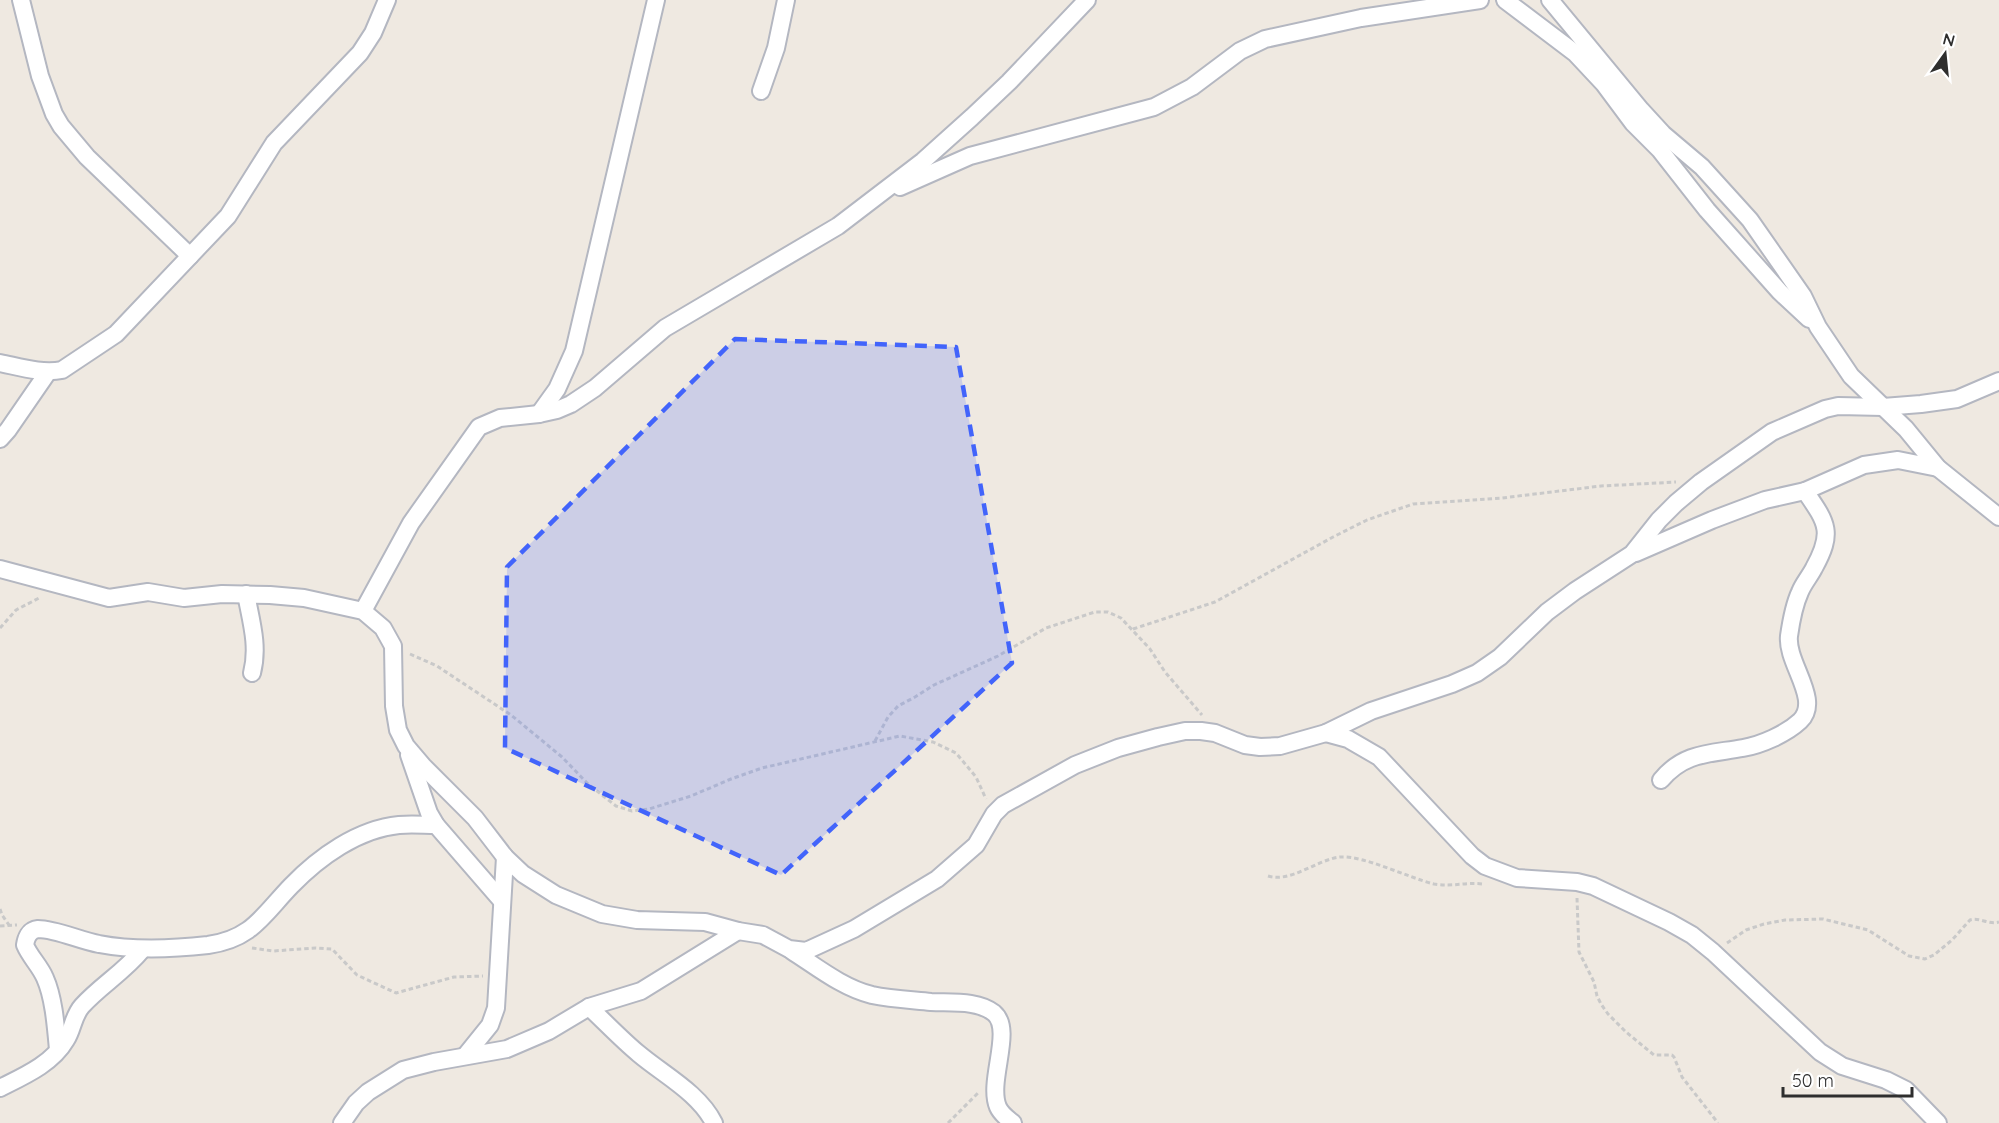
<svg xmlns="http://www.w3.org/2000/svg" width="1999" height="1123" viewBox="0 0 1999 1123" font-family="Quicksand,sans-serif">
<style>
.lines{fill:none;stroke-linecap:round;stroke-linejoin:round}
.street-casing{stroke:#b4b7c1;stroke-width:20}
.path{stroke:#c9c9c9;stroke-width:3;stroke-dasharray:4.5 3;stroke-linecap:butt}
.street{stroke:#fff;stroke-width:16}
.marked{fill:#4264fb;fill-opacity:0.2;stroke:#4264fb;stroke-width:4.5;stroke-dasharray:12 8;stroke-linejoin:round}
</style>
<rect width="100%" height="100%" fill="#efe9e1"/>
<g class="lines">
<g class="street-casing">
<g id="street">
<path d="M21,0L40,76L54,114L61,126L87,157L190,256"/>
<path d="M1505,0L1575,53L1604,84L1633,123L1660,150L1707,210L1780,292L1809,319"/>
<path d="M1550,0L1641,110L1663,134L1702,167L1750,220L1803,296L1818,327L1851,376L1906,429L1938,468L1999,517"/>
<path d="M761,91L776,48L786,0"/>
<path d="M900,187L970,156L1154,107L1192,87L1240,51L1265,39L1361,18L1480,0"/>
<path d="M0,363C20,367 42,374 62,370L116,334L228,216L274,143L360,53L373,33L387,0"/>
<path d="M539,414L557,389L574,351L656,0"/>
<path d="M0,439L8,430L48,372"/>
<path d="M1636,553L1712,520L1765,500L1805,491L1864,465L1898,460L1938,468"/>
<path d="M0,569L109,598L148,592L184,598L222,594L270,595L304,598L363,611L383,628L393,646L394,706L398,730L406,746L423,766L475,818L505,857L523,874L556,895L602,914L637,920L705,922L738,931L763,935L789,949L806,951L854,929L937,879L976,845L994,814L1003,805L1075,765L1118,748L1158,737L1185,731H1201L1215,733L1245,745L1260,747L1280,746L1326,733L1371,711L1452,684L1477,673L1500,657L1547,612L1575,591L1632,554L1659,520L1676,503L1701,482L1772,432L1825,409L1838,406L1883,407L1921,404L1957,399L1999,381"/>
<path d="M246,594C251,621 259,646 252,673"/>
<path d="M363,611L411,523L479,427L500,418L539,414L557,410L571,404L595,388L665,328L838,226L923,161L972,117L1009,82L1087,0"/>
<path d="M1326,733L1348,739L1379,757L1472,856L1485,866L1517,878L1577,882L1593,886L1669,922L1692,935L1713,952L1820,1052L1842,1066L1886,1080L1906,1090L1938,1123"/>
<path d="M409,755L429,813L436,825L501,900"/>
<path d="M1661,780C1684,752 1710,754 1743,748C1761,745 1786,734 1800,721C1822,700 1786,663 1789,636C1791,622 1794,605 1800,592C1803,584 1810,576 1814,568C1834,532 1827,523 1805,491"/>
<path d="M792,951C817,967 843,988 872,995C891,999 912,1000 931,1002C951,1003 978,1000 994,1013C1014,1030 987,1081 998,1107C1001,1114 1007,1118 1013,1123"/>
<path d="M589,1007C606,1023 622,1040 639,1054C664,1075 699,1093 714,1123"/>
<path d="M58,1050C56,1028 54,998 45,978C40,966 30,957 25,945C26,938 29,930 38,929C56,929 81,941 99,944C135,951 172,949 208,945C252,939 263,915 291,886C319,857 358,829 399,825C411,824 424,825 436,825"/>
<path d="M465,1056L490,1025L496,1008L505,857"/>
<path d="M0,1088C24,1076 52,1064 66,1040C73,1029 73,1016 82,1006C101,985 123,973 142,950"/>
<path d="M342,1123L356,1103L368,1092L403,1070L434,1062L507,1049L549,1031L589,1007L641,991L738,931"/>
</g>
</g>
<g class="path">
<path d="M0,628L16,610L41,597"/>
<path d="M1133,629L1215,602L1333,537L1367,520L1413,504L1502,498L1601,486L1676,482"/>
<path d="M410,654L437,666L511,715L562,757L588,784L616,806L632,811L649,809L691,796L731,779L762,768L900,736L933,742L956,753L976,777L986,799"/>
<path d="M875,741L888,717L898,706L915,697L934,685L998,656L1046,628L1095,612H1108L1121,618L1150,649L1165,672L1202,715"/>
<path d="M1268,876C1291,883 1316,860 1340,857C1363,855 1409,878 1434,884C1453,887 1466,882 1483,884"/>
<path d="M1577,898L1579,952L1594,982L1597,996L1601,1004L1608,1014L1626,1032L1654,1055H1672L1674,1057L1682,1077L1718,1123"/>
<path d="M0,909L2,915L9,925"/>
<path d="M0,926L17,925"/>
<path d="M1727,943L1746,930L1764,924L1785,920L1823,919L1868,930L1909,956L1925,959L1934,955L1952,940L1970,920C1979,917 1989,925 1999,922"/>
<path d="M252,948L273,951L316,948L332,949L357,975L396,993L454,977L483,976"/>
<path d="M948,1123L979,1092"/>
</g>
<use href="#street" class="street"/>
</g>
<path class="marked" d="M735,339L956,347L1012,663L781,875L505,748L507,567Z"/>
<g transform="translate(1945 54) rotate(15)" stroke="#ffffff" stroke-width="4.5" paint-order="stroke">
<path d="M0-4.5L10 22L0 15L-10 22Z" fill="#2e2e2e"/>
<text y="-9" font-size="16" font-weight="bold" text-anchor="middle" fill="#2e2e2e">N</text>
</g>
<path d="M1783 1087v9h129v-9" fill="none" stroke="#2e2e2e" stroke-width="3"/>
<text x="1792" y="1087" font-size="18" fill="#2e2e2e" stroke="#ffffff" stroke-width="4.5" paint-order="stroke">50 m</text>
</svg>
